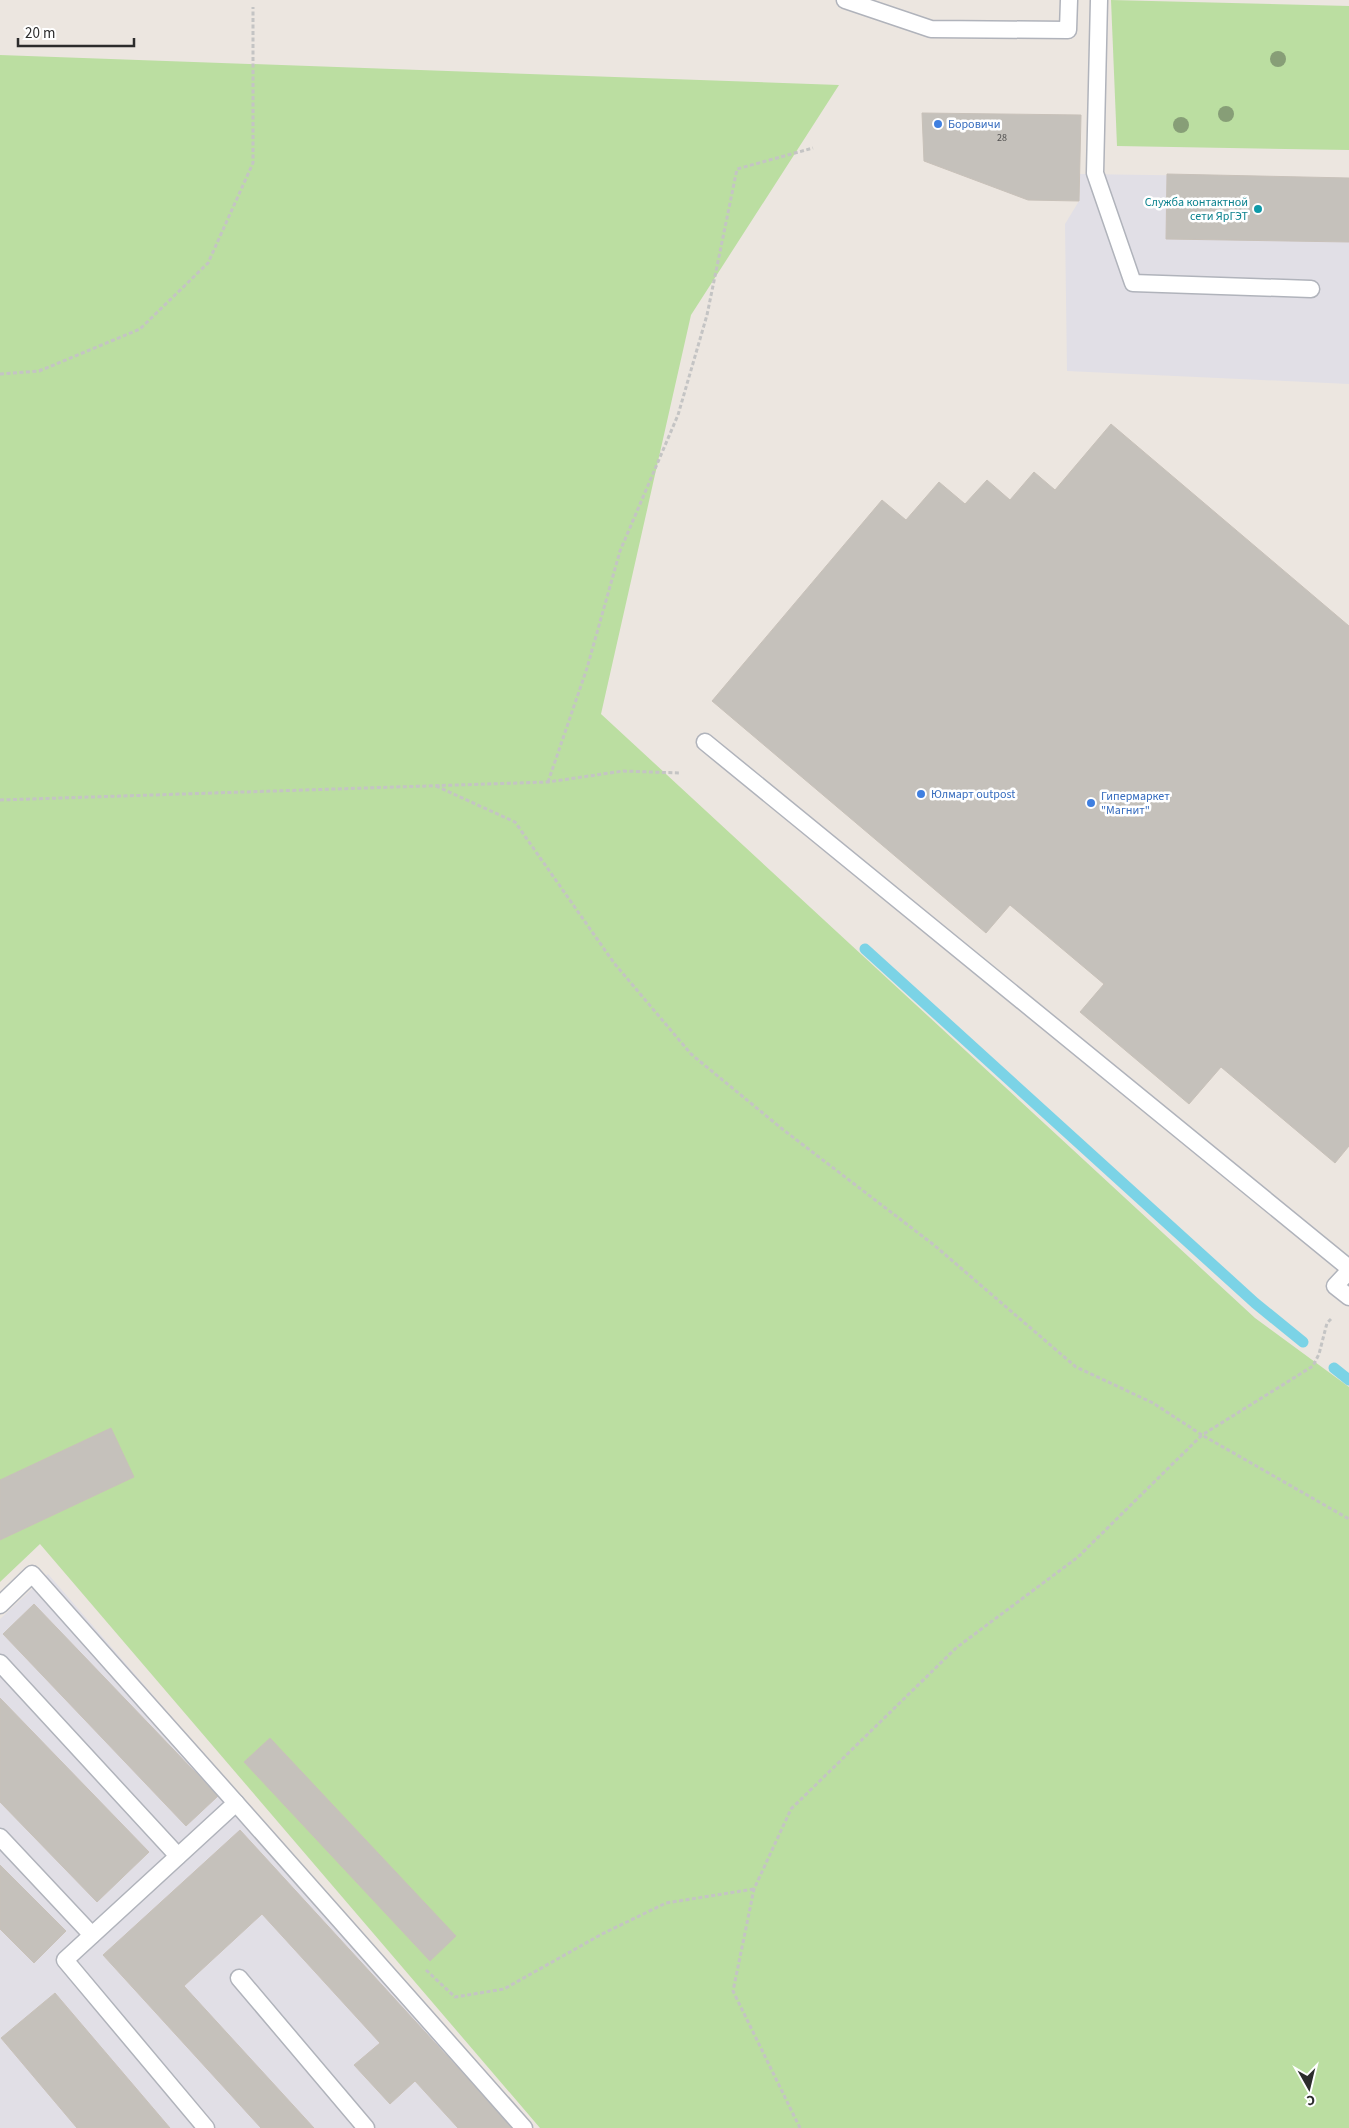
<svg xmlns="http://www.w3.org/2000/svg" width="1349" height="2128" viewBox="0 0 1349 2128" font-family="'Source Sans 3',sans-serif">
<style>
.industrial{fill:#e1dfe6}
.green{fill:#bbdea1}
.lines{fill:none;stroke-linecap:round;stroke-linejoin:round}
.stream{stroke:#7bd3e6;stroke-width:11}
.building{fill:#c5c1bb;stroke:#c8c1b9}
.service-casing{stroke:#b0b3bb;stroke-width:19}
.path{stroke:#c4c4c4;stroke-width:3;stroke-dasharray:4 2.5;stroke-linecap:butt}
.service{stroke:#fff;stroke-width:16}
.tree{fill:#879e77}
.shop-dot{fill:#3f7fe0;stroke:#fff;stroke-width:2}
.culture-dot{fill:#0f9aa8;stroke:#fff;stroke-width:2}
.labels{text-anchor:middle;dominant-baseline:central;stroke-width:5;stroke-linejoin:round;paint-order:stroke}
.number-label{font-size:10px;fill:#525150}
.shop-label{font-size:12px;fill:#366cbe;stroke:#fff;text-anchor:start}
.culture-label{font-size:12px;fill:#0d838f;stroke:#fff;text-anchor:end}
</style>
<rect width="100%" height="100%" fill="#ece6e0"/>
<g class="industrial">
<path d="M1080,174L1349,178V384L1067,371L1065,224L1079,201Z"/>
<path d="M48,1574L248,1805L532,2128H0V1619Z"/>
</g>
<g class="green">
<path d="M1111,0L1349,6V150L1117,146Z"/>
<path d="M0,55L839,85L691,315L601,714L1255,1318L1349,1387V2128H540L40,1544L0,1582Z"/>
</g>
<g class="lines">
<g class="stream">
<path d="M865,949L1255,1303L1303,1342"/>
<path d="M1334,1368L1349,1380"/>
</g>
</g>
<g class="building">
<path d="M922,113L1081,115L1079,201L1028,200L924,161Z"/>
<path d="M1167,174L1349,178V242L1166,239Z"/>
<path d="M1111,424L1349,626V1146L1335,1163L1221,1067L1189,1104L1080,1012L1104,984L1010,905L986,933L712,701L882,500L906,520L939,482L965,504L987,480L1010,500L1034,472L1055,490Z"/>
<path d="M111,1428L134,1477L0,1540V1480Z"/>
<path d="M34,1604L218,1796L186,1826L3,1634Z"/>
<path d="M0,1698L149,1852L97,1902L0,1802Z"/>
<path d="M270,1738L456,1936L430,1961L244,1762Z"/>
<path d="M240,1830L513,2128H458L415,2081L390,2104L354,2065L380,2043L262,1914L184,1986L314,2128H261L103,1955Z"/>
<path d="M0,1865L66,1931L34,1963L0,1929Z"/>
<path d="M55,1993L170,2128H77L1,2038Z"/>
</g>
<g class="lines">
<g class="service-casing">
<g id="service">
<path d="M845,0L931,29L1068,30L1069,0"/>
<path d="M1099,0L1095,173L1133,283L1311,289"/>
<path d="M705,742L1349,1268"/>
<path d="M1349,1271L1335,1286L1349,1297"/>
<path d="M0,1605L32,1574L236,1803"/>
<path d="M0,1663L178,1856"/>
<path d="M0,1837L92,1935"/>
<path d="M239,1978L366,2128"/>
<path d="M206,2128L65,1960L236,1803L524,2128"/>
</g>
</g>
<g class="path">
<path d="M0,374L39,371L140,329L208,263L253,163V7"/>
<path d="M548,782L587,668L620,551L678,415L707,315L737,169L813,148"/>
<path d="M436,786L515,822L614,963L691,1054L781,1128L934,1245L1076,1367L1153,1403L1202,1435L1313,1366L1319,1354L1327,1323L1331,1319"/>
<path d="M0,800L548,782L623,771L679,773"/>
<path d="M426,1970L455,1997L504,1989L602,1934L666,1903L754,1889"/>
<path d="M800,2128L733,1991L754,1889L791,1809L956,1648L1078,1557L1202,1435L1349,1519"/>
</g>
<use href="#service" class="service"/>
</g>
<g class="tree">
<circle cx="1278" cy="59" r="8"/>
<circle cx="1226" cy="114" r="8"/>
<circle cx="1181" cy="125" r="8"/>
</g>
<g class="shop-dot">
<circle cx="938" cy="124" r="5"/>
<circle cx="921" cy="794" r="5"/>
<circle cx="1091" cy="803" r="5"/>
</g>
<circle class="culture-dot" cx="1258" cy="209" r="5"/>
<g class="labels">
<g class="number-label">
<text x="1002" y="138">28</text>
</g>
<g class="shop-label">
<text x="948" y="124">Боровичи</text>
<text x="931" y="794">Юлмарт outpost</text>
<text x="1101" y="796">Гипермаркет<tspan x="1101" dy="14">"Магнит"</tspan></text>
</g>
<g class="culture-label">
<text x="1248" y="202">Служба контактной<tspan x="1248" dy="14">сети ЯрГЭТ</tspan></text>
</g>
</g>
<g transform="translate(1309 2088) rotate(172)" stroke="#ffffff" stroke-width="4" paint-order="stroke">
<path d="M0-4L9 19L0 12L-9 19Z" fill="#2c2c2c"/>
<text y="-8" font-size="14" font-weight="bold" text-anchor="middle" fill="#2c2c2c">С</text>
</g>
<path d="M18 38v8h116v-8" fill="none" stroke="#2c2c2c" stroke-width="2.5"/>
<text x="25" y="38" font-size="15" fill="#2c2c2c" stroke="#ffffff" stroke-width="4" paint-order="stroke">20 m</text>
</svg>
